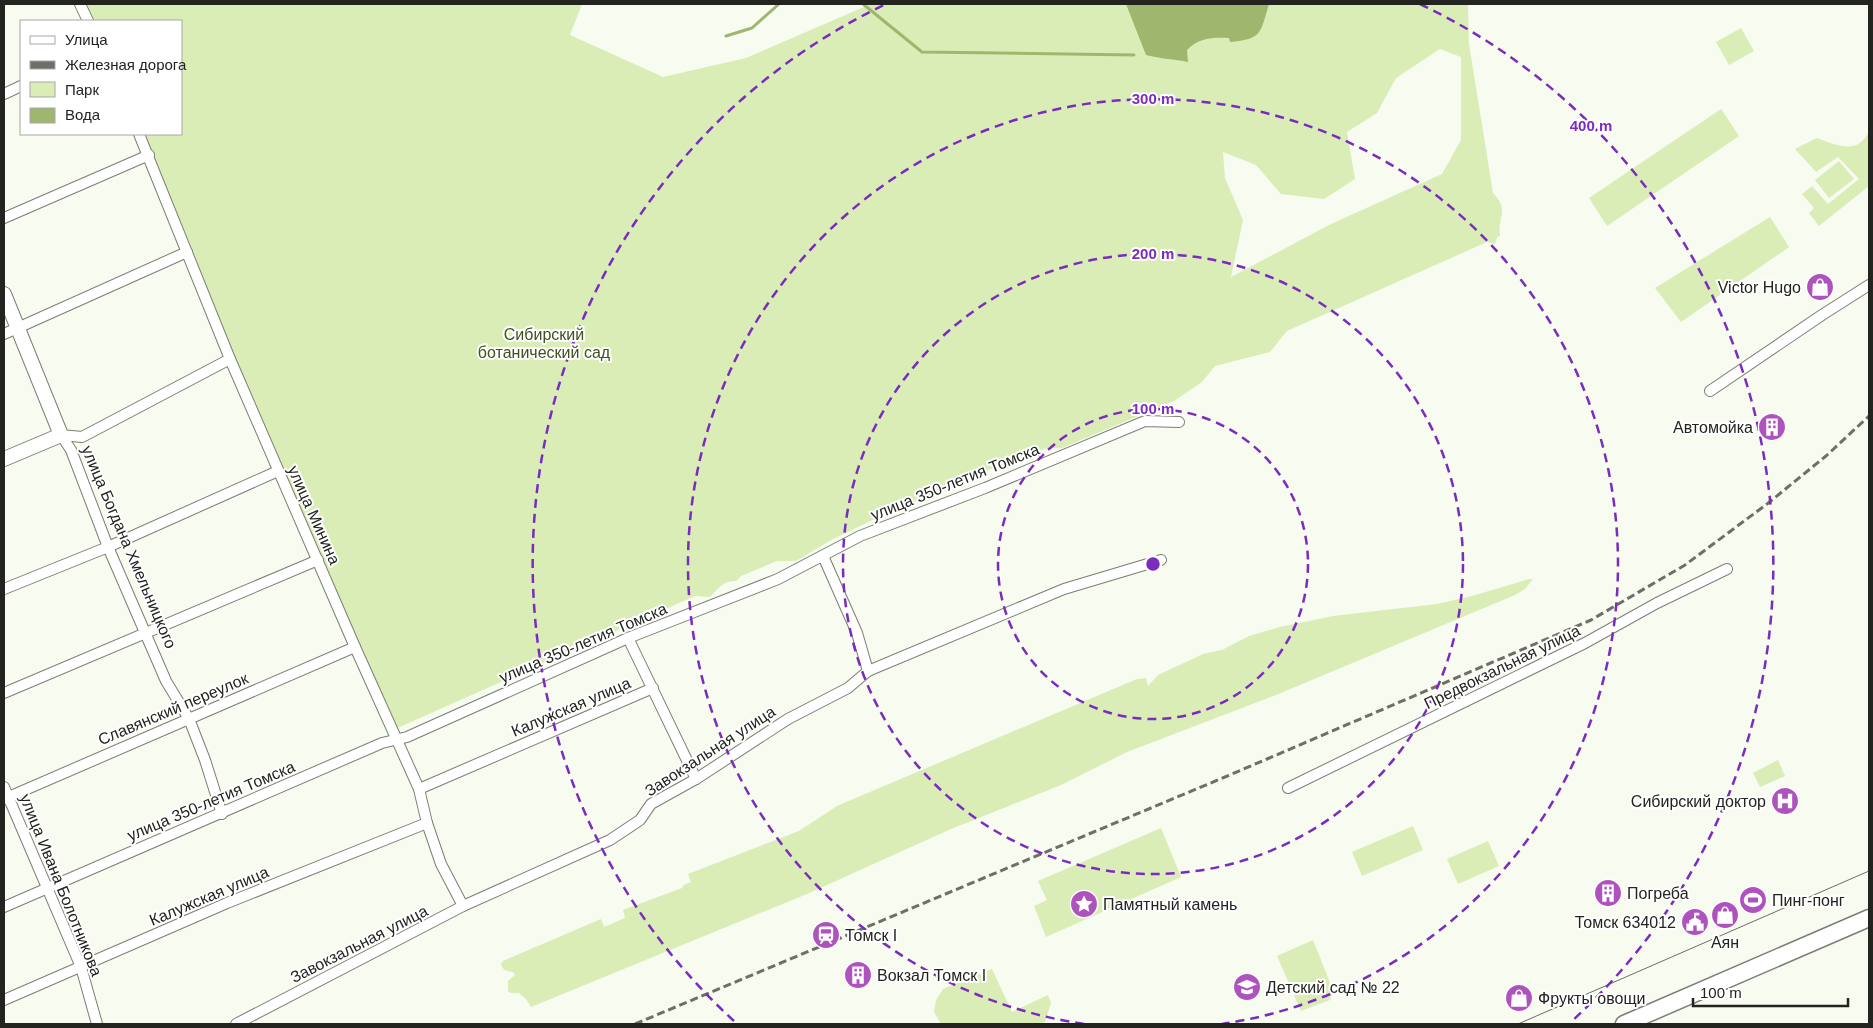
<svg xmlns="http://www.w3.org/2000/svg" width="1873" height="1028" viewBox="0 0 1873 1028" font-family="Helvetica,sans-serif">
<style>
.green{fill:#daedb6;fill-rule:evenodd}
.water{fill:#9fb66f}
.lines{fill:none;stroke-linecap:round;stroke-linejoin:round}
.stream{stroke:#9fb66f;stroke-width:3}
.street-casing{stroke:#7b7e75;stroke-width:12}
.secondary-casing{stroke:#7b7e75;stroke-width:16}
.primary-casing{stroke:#7b7e75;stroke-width:19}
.street{stroke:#fff;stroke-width:10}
.secondary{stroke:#fff;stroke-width:14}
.primary{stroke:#fff;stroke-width:16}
.tram{stroke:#6d6f68;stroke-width:1}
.rail{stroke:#6d6f68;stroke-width:3;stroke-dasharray:8 4;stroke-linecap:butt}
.ring{fill:none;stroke:#7b2cbf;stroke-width:2.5;stroke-dasharray:9 6}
.labels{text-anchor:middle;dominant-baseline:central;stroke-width:4;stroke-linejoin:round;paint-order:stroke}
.poi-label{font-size:16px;fill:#232420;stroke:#fff;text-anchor:start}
.park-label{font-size:16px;fill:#41501d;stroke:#fff}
.street-label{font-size:16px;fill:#232420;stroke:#fff}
.centre{fill:#7b2cbf;stroke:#fff;stroke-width:2.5}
.ring-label{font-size:15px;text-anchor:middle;font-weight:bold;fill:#7b2cbf;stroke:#fff;stroke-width:4;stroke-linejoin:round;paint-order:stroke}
</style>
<rect width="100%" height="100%" fill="#f7fbf0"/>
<g class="green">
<path d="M84,4H582L570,35L663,77L746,58L871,4H1468L1469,44L1493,193C1510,210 1497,217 1500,236L1497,237L1495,244L1487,242L1287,331L1270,352L1215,366L1202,382L1174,401L1062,448L1044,449L978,474L958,483L950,490L934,493L881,516L833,539L796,561H777L741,576L736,581C724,580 717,589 710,597L695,596L395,729L234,356L192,249L144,134H181V21H92ZM1440,49L1461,57V140L1442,174L1333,223L1231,277L1243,220L1225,178L1223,152L1256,165L1281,194L1324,199L1355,179L1347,132L1377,113L1396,78Z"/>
<path d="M1741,28L1754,51L1729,65L1716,42Z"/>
<path d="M1721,109L1739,136L1607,226L1589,198Z"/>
<path d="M1869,131V186L1819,226L1809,213L1814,208L1802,194L1812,186L1828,204L1859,179L1838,157L1816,172L1795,149L1817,138C1836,145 1858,156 1869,131Z"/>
<path d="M1839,161L1854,179L1829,198L1815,180Z"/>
<path d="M1770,217L1789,247L1681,322L1655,288Z"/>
<path d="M1529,579H1533L1525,589L1515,595L1276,695L1127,752L1061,785L951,829L807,894L531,1007L526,999L519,993H511L508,991V981L515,975L513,972C507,971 503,971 501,964L503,961L601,919L604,927L625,918L623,910L682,888L684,885L691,882L688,874L799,831L837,806L851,800L1137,679L1146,678L1148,686L1158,675L1203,654L1222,650L1249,636L1280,627L1333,616L1437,604L1472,596Z"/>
<path d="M1778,760L1785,776L1760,787L1753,773Z"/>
<path d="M1413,826L1423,850L1362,876L1352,852Z"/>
<path d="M1161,828L1181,877L1046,937L1034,906L1047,900L1038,881Z"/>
<path d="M1488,841L1499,866L1458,884L1447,859Z"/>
<path d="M1313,940L1333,990L1330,1000L1301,1011L1277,956Z"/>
<path d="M992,969L1012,1012L1048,995L1051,1003L1045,1022L1040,1024H941L934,1012L936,1000L943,989Z"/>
</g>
<path class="water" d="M1126,4H1269C1260,33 1263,39 1230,42L1229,38C1213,37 1198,38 1187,50L1188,62C1174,59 1161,59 1146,55Z"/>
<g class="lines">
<g class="stream">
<path d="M863,4L922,52L1134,55"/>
<path d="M726,36L752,28L779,4"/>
</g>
<g class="street-casing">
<g id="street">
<path d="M80,4L88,21"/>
<path d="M4,94L21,86"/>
<path d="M139,134L230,359L355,647L419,789L427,823L441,864L463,906"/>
<path d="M4,218L149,155"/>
<path d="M4,334L187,252"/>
<path d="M1710,391L1822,315L1869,285"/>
<path d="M61,435L71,450L108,547L166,681L189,719L205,760L222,814"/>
<path d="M61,435L82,437L230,359"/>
<path d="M823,556L857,633L868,671"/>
<path d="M4,589L108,547L278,471"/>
<path d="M628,638L696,779"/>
<path d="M4,693L318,560"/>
<path d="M4,787L81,967L97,1024"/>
<path d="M1288,788L1585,643L1657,603L1727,569"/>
<path d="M419,789L653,688"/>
<path d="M4,799L355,647"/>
<path d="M4,907L382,743L407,737L628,638L778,579L860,536L985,488L1145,421L1179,422"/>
<path d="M4,1000L227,903L427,823"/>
<path d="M236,1024L463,906L610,840L640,820L651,804L696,779L788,719L848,688L868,671L1064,589L1161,560"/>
</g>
</g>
<g class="secondary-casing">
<path id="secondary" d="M4,294L61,435L4,459"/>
</g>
<g class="primary-casing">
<path id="primary" d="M1624,1024L1869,918"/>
</g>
<use href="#street" class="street"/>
<use href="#secondary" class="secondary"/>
<use href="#primary" class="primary"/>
<path class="tram" d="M1518,1024L1869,871"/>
<path class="rail" d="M635,1024L1225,777L1591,620L1685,565L1767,504L1826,456L1869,416"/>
</g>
<g class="ring">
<circle cx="1153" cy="564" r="155"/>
<circle cx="1153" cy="564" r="310"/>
<path d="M1084 1024A465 465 0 1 1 1222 1024"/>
<path d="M734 1021A620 620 0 0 1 886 4M1420 4A620 620 0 0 1 1572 1021"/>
</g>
<defs>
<g id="shop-disc" transform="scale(1.4375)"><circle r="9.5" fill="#ae53be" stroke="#fff"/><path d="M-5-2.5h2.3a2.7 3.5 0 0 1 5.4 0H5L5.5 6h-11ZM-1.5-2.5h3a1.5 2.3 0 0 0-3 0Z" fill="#fff"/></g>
<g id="building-disc" transform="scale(1.4375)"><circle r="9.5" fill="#ae53be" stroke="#fff"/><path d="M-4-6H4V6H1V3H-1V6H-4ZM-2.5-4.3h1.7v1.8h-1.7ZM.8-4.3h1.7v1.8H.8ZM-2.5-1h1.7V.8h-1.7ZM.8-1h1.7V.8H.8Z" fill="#fff"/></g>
<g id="hospital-disc" transform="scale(1.4375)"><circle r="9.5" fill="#ae53be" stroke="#fff"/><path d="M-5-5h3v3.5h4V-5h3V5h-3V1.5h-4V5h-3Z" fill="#fff"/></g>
<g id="stadium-disc" transform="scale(1.4375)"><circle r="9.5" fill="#ae53be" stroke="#fff"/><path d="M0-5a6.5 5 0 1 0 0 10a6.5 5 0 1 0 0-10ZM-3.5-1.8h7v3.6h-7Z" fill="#fff"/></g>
<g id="sight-disc" transform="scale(1.4375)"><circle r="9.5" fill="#ae53be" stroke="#fff"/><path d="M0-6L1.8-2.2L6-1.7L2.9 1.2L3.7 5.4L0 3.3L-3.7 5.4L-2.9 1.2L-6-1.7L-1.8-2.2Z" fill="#fff"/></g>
<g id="civic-disc" transform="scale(1.4375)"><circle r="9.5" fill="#ae53be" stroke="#fff"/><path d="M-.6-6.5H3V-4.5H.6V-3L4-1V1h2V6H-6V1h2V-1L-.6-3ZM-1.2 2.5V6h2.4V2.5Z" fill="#fff"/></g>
<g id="station-disc" transform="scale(1.4375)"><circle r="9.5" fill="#ae53be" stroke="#fff"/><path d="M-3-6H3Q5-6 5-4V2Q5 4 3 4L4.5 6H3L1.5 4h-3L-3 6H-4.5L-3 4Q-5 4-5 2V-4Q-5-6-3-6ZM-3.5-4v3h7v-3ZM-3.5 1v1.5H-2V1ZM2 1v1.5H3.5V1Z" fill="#fff"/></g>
<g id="school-disc" transform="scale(1.4375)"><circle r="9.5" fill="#ae53be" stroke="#fff"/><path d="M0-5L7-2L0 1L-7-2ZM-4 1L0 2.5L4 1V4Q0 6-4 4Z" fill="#fff"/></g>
</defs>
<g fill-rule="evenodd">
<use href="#shop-disc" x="1820" y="287"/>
<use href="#building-disc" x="1772" y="427"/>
<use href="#hospital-disc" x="1785" y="801"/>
<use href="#building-disc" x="1608" y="893"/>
<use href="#stadium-disc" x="1753" y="900"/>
<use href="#sight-disc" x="1084" y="904"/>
<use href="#shop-disc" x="1725" y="915"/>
<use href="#civic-disc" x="1695" y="922"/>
<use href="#station-disc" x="826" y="935"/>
<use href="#building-disc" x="858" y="975"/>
<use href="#school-disc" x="1247" y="987"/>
<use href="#shop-disc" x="1519" y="998"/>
</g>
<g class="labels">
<g class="poi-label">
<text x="1801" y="287" text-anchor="end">Victor Hugo</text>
<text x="1753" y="427" text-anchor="end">Автомойка</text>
<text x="1766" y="801" text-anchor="end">Сибирский доктор</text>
<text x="1627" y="893">Погреба</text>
<text x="1772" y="900">Пинг-понг</text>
<text x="1103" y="904">Памятный камень</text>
<text x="1676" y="922" text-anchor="end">Томск 634012</text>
<text x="845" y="935">Томск I</text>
<text x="1725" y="942" text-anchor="middle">Аян</text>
<text x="877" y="975">Вокзал Томск I</text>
<text x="1266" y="987">Детский сад № 22</text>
<text x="1538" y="998">Фрукты овощи</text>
</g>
<g class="park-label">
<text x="544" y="334">Сибирский<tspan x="544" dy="18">ботанический сад</tspan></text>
</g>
<g class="street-label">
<text transform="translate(955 482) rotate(-22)">улица 350-летия Томска</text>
<text transform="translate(314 515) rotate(66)">улица Минина</text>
<text transform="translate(129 547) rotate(67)">улица Богдана Хмельницкого</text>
<text transform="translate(583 643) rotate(-23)">улица 350-летия Томска</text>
<text transform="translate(1502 667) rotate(-26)">Предвокзальная улица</text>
<text transform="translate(571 707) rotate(-23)">Калужская улица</text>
<text transform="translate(173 709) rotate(-23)">Славянский переулок</text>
<text transform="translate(710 751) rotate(-33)">Завокзальная улица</text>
<text transform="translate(211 801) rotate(-23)">улица 350-летия Томска</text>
<text transform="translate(61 885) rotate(68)">улица Ивана Болотникова</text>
<text transform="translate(209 896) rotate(-23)">Калужская улица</text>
<text transform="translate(359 944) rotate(-27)">Завокзальная улица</text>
</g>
</g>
<circle cx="1153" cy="564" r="8" class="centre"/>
<g class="ring-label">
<text x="1153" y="104">300 m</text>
<text x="1591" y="131">400 m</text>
<text x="1153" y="259">200 m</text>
<text x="1153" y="414">100 m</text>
</g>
<rect width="1873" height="1028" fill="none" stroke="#232420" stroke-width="10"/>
<rect x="20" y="20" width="162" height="115" fill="#ffffff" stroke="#a7a7a6"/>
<rect x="30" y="36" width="25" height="8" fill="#ffffff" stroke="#a7a7a6"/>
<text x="65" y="45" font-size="15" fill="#232420">Улица</text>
<rect x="30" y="61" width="25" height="8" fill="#6d6f68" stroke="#a7a7a6"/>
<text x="65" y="70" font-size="15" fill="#232420">Железная дорога</text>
<rect x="30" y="82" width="25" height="15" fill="#daedb6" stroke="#a7a7a6"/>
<text x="65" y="95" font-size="15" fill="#232420">Парк</text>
<rect x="30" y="108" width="25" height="15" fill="#9fb66f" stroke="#a7a7a6"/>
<text x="65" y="120" font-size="15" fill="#232420">Вода</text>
<path d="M1693 998v8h155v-8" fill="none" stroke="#232420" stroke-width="2.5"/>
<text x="1700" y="998" font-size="15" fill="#232420" stroke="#ffffff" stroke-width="4" paint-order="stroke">100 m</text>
</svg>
